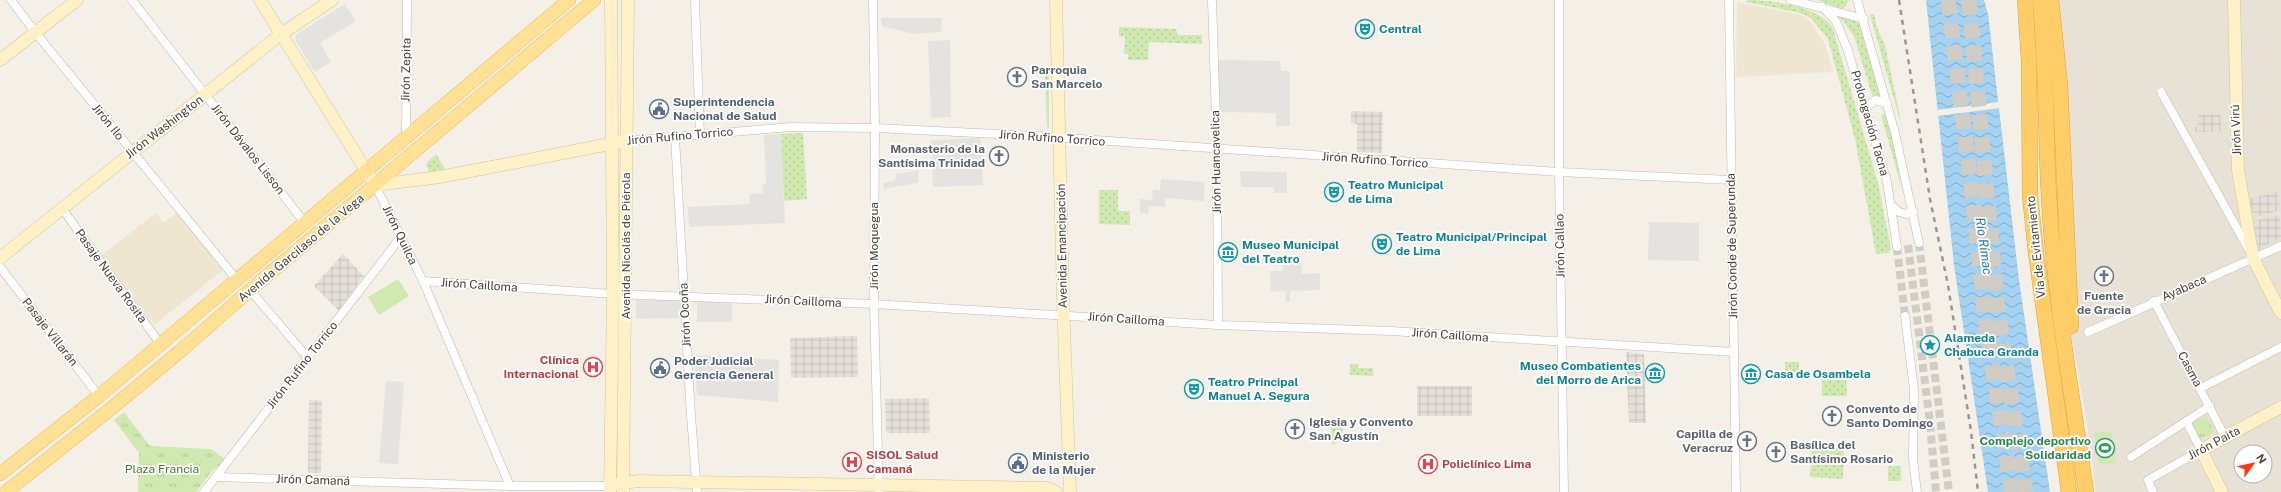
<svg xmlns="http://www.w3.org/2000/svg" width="2281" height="492" viewBox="0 0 2281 492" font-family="'Public Sans',sans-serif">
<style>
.residential{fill:#e8e2d6;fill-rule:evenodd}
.industrial{fill:url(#industrial-grid)}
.education{fill:#eee6d1}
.grass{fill:url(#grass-dots)}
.park{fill:url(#park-tufts)}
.pitch{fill:#cfe9b0}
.parking{fill:#e5e3e0}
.water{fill:url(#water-waves)}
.pier{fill:#f4f0e8}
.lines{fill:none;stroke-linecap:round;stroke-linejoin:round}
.street-tunnel{stroke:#d2cdc4;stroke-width:8;stroke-dasharray:8 4;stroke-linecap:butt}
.highway-tunnel{stroke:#d2cdc4;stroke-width:15;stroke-dasharray:15 8;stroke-linecap:butt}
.street-casing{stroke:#c0b8aa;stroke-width:9}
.secondary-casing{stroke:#d5c597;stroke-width:13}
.primary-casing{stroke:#e7bf63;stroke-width:14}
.highway-casing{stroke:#e1a235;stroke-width:16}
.street{stroke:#fff;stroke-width:8}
.secondary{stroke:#fff1c7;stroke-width:12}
.primary{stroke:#ffe196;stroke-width:13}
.highway{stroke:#ffcd68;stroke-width:15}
.rail{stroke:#979797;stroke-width:2.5;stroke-dasharray:5 5;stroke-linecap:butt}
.labels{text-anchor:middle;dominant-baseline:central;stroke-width:3.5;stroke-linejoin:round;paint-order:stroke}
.culture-label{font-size:12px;font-weight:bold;fill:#0d838f;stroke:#fff;text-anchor:start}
.street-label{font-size:12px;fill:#484136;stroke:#fff}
.worship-label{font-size:12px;font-weight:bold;fill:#5b616d;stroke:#fff;text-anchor:start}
.service-label{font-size:12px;font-weight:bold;fill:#4e5e75;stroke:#fff;text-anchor:start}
.health-label{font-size:12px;font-weight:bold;fill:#be3a42;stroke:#fff;text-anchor:start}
.leisure-label{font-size:12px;font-weight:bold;fill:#27864d;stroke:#fff;text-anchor:end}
.park-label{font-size:12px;fill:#477b28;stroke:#fff}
.water-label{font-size:13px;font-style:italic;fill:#2b77af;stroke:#fff}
</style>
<defs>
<pattern id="industrial-grid" width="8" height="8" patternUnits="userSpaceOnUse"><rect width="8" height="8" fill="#e4dfd9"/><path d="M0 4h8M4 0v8" fill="none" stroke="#c5c1bb"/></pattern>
<pattern id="grass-dots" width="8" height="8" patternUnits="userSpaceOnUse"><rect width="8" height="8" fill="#cfe9b0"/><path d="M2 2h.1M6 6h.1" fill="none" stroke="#b3c998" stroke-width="1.8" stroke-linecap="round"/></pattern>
<pattern id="park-tufts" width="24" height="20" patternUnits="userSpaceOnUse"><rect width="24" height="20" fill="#cfe9b0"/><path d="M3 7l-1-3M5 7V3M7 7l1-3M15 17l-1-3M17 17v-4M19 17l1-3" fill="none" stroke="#b3c998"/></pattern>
<pattern id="water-waves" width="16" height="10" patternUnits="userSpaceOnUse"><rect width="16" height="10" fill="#a3d2f2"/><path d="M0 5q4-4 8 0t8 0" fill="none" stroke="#87acc5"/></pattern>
</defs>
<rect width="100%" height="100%" fill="#f4f0e8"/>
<path class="residential" d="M2046,0H2281V492H2096L2086,418L2065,301ZM2241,452H2265V476H2241Z"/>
<g class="industrial">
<path d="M1351,111L1383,112L1382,153L1357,152V124L1351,123Z"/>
<path d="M2220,114L2221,131L2196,132L2194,128L2198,125V115Z"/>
<path d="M2277,192L2281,210L2254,217L2249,199Z"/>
<path d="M2280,215L2281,238L2257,250L2251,222Z"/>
<path d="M343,254L364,276L339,311L314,286Z"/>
<path d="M857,336L858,377L791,378L790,338Z"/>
<path d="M1626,352L1644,354L1646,423H1629Z"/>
<rect x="1417" y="386" width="55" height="30"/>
<path d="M929,398L930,433H886L885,399Z"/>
<path d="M309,400L322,401L321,473H308Z"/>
</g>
<g class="education">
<path d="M1737,2L1801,15L1810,21L1825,44L1833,72L1736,77Z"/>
<path d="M177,212L224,269L154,325L100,256L156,213L164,223Z"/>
</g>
<g class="grass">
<path d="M1748,0C1773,0 1816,6 1832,26L1878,183L1891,249L1889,250V253L1876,254L1855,139L1828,39L1811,18L1796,12L1746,2Z"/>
<path d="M1817,0H1850L1843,9Z"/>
<path d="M1874,14L1877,28L1885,45L1903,131L1870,15Z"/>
<path d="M1839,16L1860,23L1880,97L1873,98L1854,36Z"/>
<path d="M1119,27L1176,29L1178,35H1202V44L1149,42L1148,60H1128V54L1124,53L1125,37H1119Z"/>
<path d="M1045,69H1049V127H1047Z"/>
<path d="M1885,114L1893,142L1901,186L1881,115Z"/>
<path d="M803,133L807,199L784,201L781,134Z"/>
<path d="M436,154L445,169L429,172L426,164Z"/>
<path d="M1099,190H1118V211H1130V225L1099,224Z"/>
<rect x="1785" y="362" width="14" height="13"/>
<path d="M1350,364H1358V368H1373V376L1350,375Z"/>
<path d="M1822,373L1846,374L1847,396H1822Z"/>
<path d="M1331,418L1342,427L1343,435L1332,446Z"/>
<path d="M1812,444L1844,445L1843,479L1810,477Z"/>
<rect x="1888" y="466" width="13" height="15"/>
</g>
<g class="park">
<path d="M124,412L150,446L211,449L226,460L212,471L196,492H138L139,453L114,420Z"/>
<path d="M2206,416L2215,432L2200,439L2192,423Z"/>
</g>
<g class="pitch">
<path d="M398,279L409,296L379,315L368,297Z"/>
<path d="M2111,431L2116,463L2099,465L2094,433Z"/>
</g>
<g class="parking">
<path d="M345,4L356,21L320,43L331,62L315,72L295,40L297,34Z"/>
<path d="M881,18H942L941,32L914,34L882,26Z"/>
<path d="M950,40L951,117L931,118L928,41Z"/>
<path d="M1218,60L1280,61L1281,71H1290V126H1276V113L1218,112Z"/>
<path d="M781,134L785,223L689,227L688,207L750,204L749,194L763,193L762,184H766L764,135Z"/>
<path d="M980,138L983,185L933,187L931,140Z"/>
<path d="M919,170L918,183L884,189L883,183L895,180L896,174Z"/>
<path d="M1240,171L1287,172V193H1274V187H1241Z"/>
<path d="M1161,179L1205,182L1204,201L1165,198V207L1149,206L1148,214L1140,213V199L1152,200L1153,190H1160Z"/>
<path d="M1649,222L1699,223V261L1648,260Z"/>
<path d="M1301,258L1302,274L1320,273V290L1290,291V302H1286L1285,291L1271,292L1270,271H1283V259Z"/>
<path d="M682,299L683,318L636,319V300Z"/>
<rect x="697" y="302" width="35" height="20"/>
<path d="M694,355L779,360L778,402L697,395Z"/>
<path d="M386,381L404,382L398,464L379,463Z"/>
</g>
<path class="water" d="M1926,0H1984L1988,14L2019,280L2050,492H1988L1954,265Z"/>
<path class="pier" d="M1999,102L2000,108L1937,116L1936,110Z"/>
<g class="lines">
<g class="street-tunnel">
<path d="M1919,243L1949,492"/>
<path d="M1908,245L1930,423L1936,492"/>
<path d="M1897,247L1905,316"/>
</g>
<g class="highway-tunnel">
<path d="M1948,0L1974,209L1985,318L2012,492"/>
<path d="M1969,0L1998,311L2026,492"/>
</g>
<g class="street-casing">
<g id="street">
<path d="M11,0L35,32L237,280"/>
<path d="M132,0L304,222"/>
<path d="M695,0L700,135"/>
<path d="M873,0L875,128L874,304L879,492"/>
<path d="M1212,0L1217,149L1218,325"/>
<path d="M1559,0V172L1564,492"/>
<path d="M1729,0L1736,492"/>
<path d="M1791,0L1864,19"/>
<path d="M1857,0L1895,133L1919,243"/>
<path d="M1822,7L1836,21L1848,51L1887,182L1897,247"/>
<path d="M2161,92L2249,250"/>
<path d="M1866,108L1875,100L1887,103"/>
<path d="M675,137L691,416L697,492"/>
<path d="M406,139L407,0"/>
<path d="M627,141L791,127L875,128L1037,136L1559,172L1731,180"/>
<path d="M375,185L423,281L510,486"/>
<path d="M1891,205L1899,212L1906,214L1913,211"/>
<path d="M61,207L161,345"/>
<path d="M0,267L99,396"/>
<path d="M423,281L613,294L874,304L1218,325L1391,331L1734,352"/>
<path d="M250,290L308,358"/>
<path d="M2154,301L2225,437"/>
<path d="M1905,316L1914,390L1913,459L1917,492"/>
<path d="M2088,332L2281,246"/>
<path d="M2201,388L2281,347"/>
<path d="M2131,457L2210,406"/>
<path d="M216,477L510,486H610"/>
<path d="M204,492L401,237"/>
<path d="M2153,492L2148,480L2201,450L2186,421"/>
</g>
</g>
<g class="secondary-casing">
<g id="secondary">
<path d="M260,0L375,185L440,177L620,142"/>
<path d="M1056,0L1063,300L1070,492"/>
<path d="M2234,0L2238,170L2253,258L2281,313"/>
<path d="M0,60L77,0"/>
<path d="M0,258L281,34L332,0"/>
<path d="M617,484L638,481L1047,488L1056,492"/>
<path d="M610,492L613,294L611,0"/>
<path d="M623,492L628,0"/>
<path d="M2222,492L2201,450L2281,407"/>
</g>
</g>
<g class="primary-casing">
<g id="primary">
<path d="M0,474L99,396L569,0"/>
<path d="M6,492L108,411L184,348L250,290L594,0"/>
</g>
</g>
<g class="highway-casing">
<g id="highway">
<path d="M2025,0L2029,61L2030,195L2036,253L2069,492"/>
<path d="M2040,0C2047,65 2045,132 2049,197C2054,296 2072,394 2086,492"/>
<path d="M2051,0L2060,85L2071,326"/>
</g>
</g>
<use href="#street" class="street"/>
<use href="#secondary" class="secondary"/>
<use href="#primary" class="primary"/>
<use href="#highway" class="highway"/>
<path class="rail" d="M1899,0L1930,199L1948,285L1971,431L1978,492"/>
</g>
<defs>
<g id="theatre-ring" transform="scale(1)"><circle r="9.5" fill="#fff" stroke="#0f9aa8" stroke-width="1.5"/><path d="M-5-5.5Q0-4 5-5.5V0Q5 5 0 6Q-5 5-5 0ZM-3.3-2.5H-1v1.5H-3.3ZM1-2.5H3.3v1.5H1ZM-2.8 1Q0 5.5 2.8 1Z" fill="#0f9aa8"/></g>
<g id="church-ring" transform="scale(1)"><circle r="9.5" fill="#fff" stroke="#6b7280" stroke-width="1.5"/><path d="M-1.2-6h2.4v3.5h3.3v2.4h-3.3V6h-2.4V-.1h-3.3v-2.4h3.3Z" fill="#6b7280"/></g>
<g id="civic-ring" transform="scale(1)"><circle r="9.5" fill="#fff" stroke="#5c6f8a" stroke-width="1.5"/><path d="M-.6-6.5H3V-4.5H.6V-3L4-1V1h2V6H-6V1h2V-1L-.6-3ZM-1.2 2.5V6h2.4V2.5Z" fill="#5c6f8a"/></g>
<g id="museum-ring" transform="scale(1)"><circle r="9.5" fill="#fff" stroke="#0f9aa8" stroke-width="1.5"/><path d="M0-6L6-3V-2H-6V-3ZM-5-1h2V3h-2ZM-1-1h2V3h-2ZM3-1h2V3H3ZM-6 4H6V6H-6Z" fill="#0f9aa8"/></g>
<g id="sight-ring" transform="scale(1)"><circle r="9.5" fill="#fff" stroke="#0f9aa8" stroke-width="1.5"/><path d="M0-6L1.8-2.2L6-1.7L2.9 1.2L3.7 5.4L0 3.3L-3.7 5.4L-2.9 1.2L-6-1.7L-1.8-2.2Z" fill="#0f9aa8"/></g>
<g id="hospital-ring" transform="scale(1)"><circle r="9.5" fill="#fff" stroke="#e0444e" stroke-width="1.5"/><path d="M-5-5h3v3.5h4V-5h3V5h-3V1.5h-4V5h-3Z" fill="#e0444e"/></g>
<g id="stadium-ring" transform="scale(1)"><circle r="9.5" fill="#fff" stroke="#2e9e5b" stroke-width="1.5"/><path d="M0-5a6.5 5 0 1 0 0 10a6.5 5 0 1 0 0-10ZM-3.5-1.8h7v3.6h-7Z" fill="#2e9e5b"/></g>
</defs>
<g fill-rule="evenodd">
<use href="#theatre-ring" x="1365" y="29"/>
<use href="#church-ring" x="1017" y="77"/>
<use href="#civic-ring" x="659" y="109"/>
<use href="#church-ring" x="999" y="156"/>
<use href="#theatre-ring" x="1334" y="192"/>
<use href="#theatre-ring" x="1382" y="244"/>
<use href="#museum-ring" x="1228" y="252"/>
<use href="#church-ring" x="2104" y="276"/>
<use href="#sight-ring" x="1930" y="345"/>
<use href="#hospital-ring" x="593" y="367"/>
<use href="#civic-ring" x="660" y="368"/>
<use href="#museum-ring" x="1655" y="373"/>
<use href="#museum-ring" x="1751" y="374"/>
<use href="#theatre-ring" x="1194" y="389"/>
<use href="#church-ring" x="1832" y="416"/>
<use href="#church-ring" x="1295" y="429"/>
<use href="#church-ring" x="1747" y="441"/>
<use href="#stadium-ring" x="2105" y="448"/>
<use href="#church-ring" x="1776" y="452"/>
<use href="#hospital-ring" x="852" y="462"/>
<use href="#civic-ring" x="1018" y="463"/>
<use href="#hospital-ring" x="1428" y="464"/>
</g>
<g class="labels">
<g class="culture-label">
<text x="1379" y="29">Central</text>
<text x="1348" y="185">Teatro Municipal<tspan x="1348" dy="14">de Lima</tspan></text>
<text x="1396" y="237">Teatro Municipal/Principal<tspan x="1396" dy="14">de Lima</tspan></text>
<text x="1242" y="245">Museo Municipal<tspan x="1242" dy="14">del Teatro</tspan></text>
<text x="1944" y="338">Alameda<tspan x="1944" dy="14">Chabuca Granda</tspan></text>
<text x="1641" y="366" text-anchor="end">Museo Combatientes<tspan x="1641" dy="14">del Morro de Arica</tspan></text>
<text x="1765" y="374">Casa de Osambela</text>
<text x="1208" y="382">Teatro Principal<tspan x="1208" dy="14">Manuel A. Segura</tspan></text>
</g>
<g class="street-label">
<text transform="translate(406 70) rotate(-89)">Jirón Zepita</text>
<text transform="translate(108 122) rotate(51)">Jirón Ilo</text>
<text transform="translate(1870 123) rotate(74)">Prolongación Tacna</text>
<text transform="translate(164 127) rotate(-38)">Jirón Washington</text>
<text transform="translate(2236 130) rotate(-92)">Jirón Virú</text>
<text transform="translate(680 136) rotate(-5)">Jirón Rufino Torrico</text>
<text transform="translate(1052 138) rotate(4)">Jirón Rufino Torrico</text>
<text transform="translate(248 149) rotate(52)">Jirón Dávalos Lisson</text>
<text transform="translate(1375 160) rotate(4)">Jirón Rufino Torrico</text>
<text transform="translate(1216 162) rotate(-91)">Jirón Huancavelica</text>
<text transform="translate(400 235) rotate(64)">Jirón Quilca</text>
<text transform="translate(626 246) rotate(-90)">Avenida Nicolás de Piérola</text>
<text transform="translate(874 246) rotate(-90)">Jirón Moquegua</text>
<text transform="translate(1062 246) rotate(-91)">Avenida Emancipación</text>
<text transform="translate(1560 246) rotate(-91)">Jirón Callao</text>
<text transform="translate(1732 246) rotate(-91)">Jirón Conde de Superunda</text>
<text transform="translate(2036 247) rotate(-96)">Vía de Evitamiento</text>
<text transform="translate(301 248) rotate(-40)">Avenida Garcilaso de la Vega</text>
<text transform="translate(111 276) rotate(54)">Pasaje Nueva Rosita</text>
<text transform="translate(479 285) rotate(4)">Jirón Cailloma</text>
<text transform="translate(2184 288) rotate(-24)">Ayabaca</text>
<text transform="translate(803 301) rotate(3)">Jirón Cailloma</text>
<text transform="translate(685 315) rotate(-93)">Jirón Ocoña</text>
<text transform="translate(1126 319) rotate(4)">Jirón Cailloma</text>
<text transform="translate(50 332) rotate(52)">Pasaje Villarán</text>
<text transform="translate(1450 335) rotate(4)">Jirón Cailloma</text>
<text transform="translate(302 365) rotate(-52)">Jirón Rufino Torrico</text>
<text transform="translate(2190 369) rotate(62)">Casma</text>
<text transform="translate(2214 443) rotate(-28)">Jirón Paita</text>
<text transform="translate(313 480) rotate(2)">Jirón Camaná</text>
</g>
<g class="worship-label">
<text x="1031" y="70">Parroquia<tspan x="1031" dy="14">San Marcelo</tspan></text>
<text x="985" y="149" text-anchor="end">Monasterio de la<tspan x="985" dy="14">Santísima Trinidad</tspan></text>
<text x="2104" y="296" text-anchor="middle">Fuente<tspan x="2104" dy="14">de Gracia</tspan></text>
<text x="1846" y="409">Convento de<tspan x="1846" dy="14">Santo Domingo</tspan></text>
<text x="1309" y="422">Iglesia y Convento<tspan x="1309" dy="14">San Agustín</tspan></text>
<text x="1733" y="434" text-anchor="end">Capilla de<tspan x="1733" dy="14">Veracruz</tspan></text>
<text x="1790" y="445">Basílica del<tspan x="1790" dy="14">Santísimo Rosario</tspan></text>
</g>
<g class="service-label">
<text x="673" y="102">Superintendencia<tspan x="673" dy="14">Nacional de Salud</tspan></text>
<text x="674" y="361">Poder Judicial<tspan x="674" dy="14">Gerencia General</tspan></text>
<text x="1032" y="456">Ministerio<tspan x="1032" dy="14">de la Mujer</tspan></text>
</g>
<g class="health-label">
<text x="579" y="360" text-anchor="end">Clínica<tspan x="579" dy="14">Internacional</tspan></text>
<text x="866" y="455">SISOL Salud<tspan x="866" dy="14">Camaná</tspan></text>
<text x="1442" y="464">Policlínico Lima</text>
</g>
<g class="leisure-label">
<text x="2091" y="441">Complejo deportivo<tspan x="2091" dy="14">Solidaridad</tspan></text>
</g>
<g class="park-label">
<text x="162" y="469">Plaza Francia</text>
</g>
<g class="water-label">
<text transform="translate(1984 246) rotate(82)">Río Rímac</text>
</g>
</g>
<g transform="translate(2253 464) rotate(57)"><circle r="19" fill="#ffffff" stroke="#b6b3af"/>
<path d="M0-3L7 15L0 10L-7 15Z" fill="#fe3815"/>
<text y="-6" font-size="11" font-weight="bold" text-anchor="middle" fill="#484136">N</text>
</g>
</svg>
